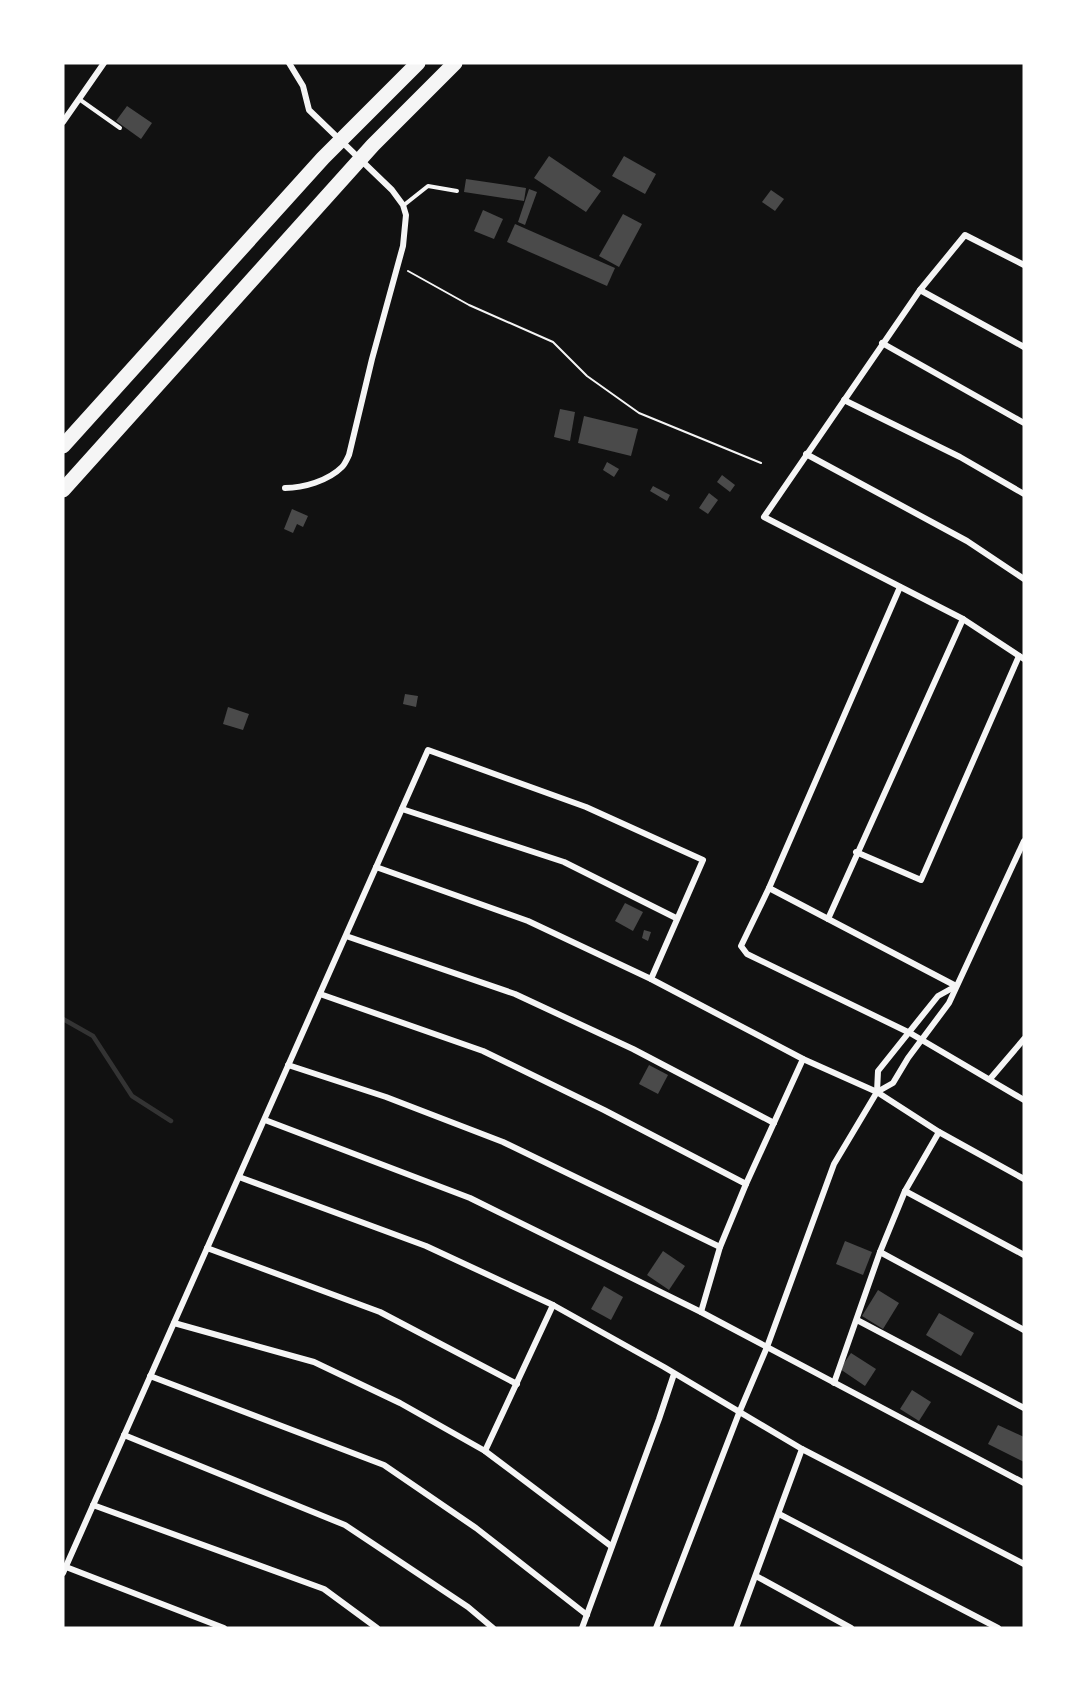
<svg xmlns="http://www.w3.org/2000/svg" width="1087" height="1691" viewBox="0 0 1087 1691" font-family="'Alegreya Sans',sans-serif">
<style>
.lines{fill:none;stroke-linecap:round;stroke-linejoin:round}
.stream{stroke:#333;stroke-width:4.5}
.building{fill:#4a4a4a}
.path{stroke:#f5f5f5;stroke-width:2}
.service{stroke:#f5f5f5;stroke-width:4}
.minor{stroke:#f5f5f5;stroke-width:6}
.motorway{stroke:#f5f5f5;stroke-width:15}
</style>
<rect width="100%" height="100%" fill="#111"/>
<g class="lines">
<path class="stream" d="M63,1019L93,1036L132,1096L171,1121"/>
</g>
<g class="building">
<path d="M127,106L152,123L141,139L116,121Z"/>
<path d="M549,156L601,191L586,212L534,178Z"/>
<path d="M624,156L656,174L645,194L612,176Z"/>
<path d="M466,179L526,188L524,201L464,192Z"/>
<path d="M529,189L537,192L525,225L518,222Z"/>
<path d="M771,190L784,199L775,211L762,202Z"/>
<path d="M483,210L503,219L494,239L474,231Z"/>
<path d="M623,214L642,224L619,267L599,256Z"/>
<path d="M515,224L615,268L607,286L507,242Z"/>
<path d="M560,409L575,412L570,441L554,437Z"/>
<path d="M584,416L638,429L631,456L578,443Z"/>
<path d="M607,462L619,469L614,477L603,470Z"/>
<path d="M722,475L735,485L730,492L717,482Z"/>
<path d="M653,486L670,495L667,501L650,491Z"/>
<path d="M709,493L718,500L708,514L699,508Z"/>
<path d="M292,509L308,516L303,527L297,524L293,533L284,529Z"/>
<path d="M405,694L418,696L416,707L403,704Z"/>
<path d="M228,707L249,714L243,730L223,724Z"/>
<path d="M625,903L643,912L633,931L615,921Z"/>
<path d="M644,930L651,932L648,941L642,938Z"/>
<path d="M649,1065L668,1075L658,1094L639,1084Z"/>
<path d="M845,1241L872,1252L863,1275L836,1264Z"/>
<path d="M663,1251L685,1266L669,1290L647,1275Z"/>
<path d="M604,1286L623,1297L611,1320L591,1309Z"/>
<path d="M878,1290L899,1303L883,1329L862,1316Z"/>
<path d="M939,1313L974,1333L961,1356L926,1335Z"/>
<path d="M851,1353L876,1369L865,1386L840,1369Z"/>
<path d="M912,1390L931,1402L919,1421L900,1409Z"/>
<path d="M998,1425L1024,1437V1462L988,1444Z"/>
</g>
<g class="lines">
<path class="path" d="M408,271L469,305L553,342L587,376L639,413L761,463"/>
<g class="service">
<path d="M79,99L120,128"/>
<path d="M404,205L428,186L457,191"/>
</g>
<g class="minor">
<path d="M63,122L104,63"/>
<path d="M1024,265L965,235L920,290L764,517L963,619L1024,659"/>
<path d="M920,290L1024,347"/>
<path d="M882,343L1024,423"/>
<path d="M844,400L960,457L1024,494"/>
<path d="M806,454L967,541L1024,579"/>
<path d="M285,488C303,488 328,481 342,467C345,464 347,459 349,455L372,359L403,246L406,215L403,205L392,190L309,110L303,86L289,63"/>
<path d="M900,587L769,888L741,946L747,954L910,1033L1024,1100"/>
<path d="M402,809L564,862L676,918"/>
<path d="M856,852L921,880L1019,656"/>
<path d="M376,867L528,921L651,979L803,1059L877,1092L939,1132L1024,1179"/>
<path d="M769,888L956,986"/>
<path d="M828,919L963,619"/>
<path d="M346,936L515,994L633,1049L774,1123"/>
<path d="M320,994L483,1051L604,1110L746,1184"/>
<path d="M288,1065L386,1097L503,1142L720,1247"/>
<path d="M990,1079L1024,1039"/>
<path d="M877,1092L893,1083L908,1058L949,1003L1024,841"/>
<path d="M265,1120L470,1198L701,1312L1024,1483"/>
<path d="M239,1177L426,1246L553,1305L664,1367L802,1449L1024,1564"/>
<path d="M905,1191L1024,1255"/>
<path d="M207,1248L380,1312L517,1384"/>
<path d="M880,1252L1024,1330"/>
<path d="M701,1312L720,1247L746,1184L803,1059"/>
<path d="M857,1320L1024,1408"/>
<path d="M174,1323L314,1362L400,1403L485,1451L611,1546"/>
<path d="M150,1376L384,1465L476,1528L587,1615"/>
<path d="M834,1383L880,1252L905,1191L939,1132"/>
<path d="M124,1435L345,1525L468,1607L493,1628"/>
<path d="M485,1451L553,1305"/>
<path d="M93,1505L324,1589L377,1628"/>
<path d="M779,1514L998,1628"/>
<path d="M66,1567L224,1628"/>
<path d="M63,1573L428,750L586,807L703,860L651,979"/>
<path d="M756,1576L851,1628"/>
<path d="M582,1628L659,1419L674,1374"/>
<path d="M656,1628L739,1413L767,1347L834,1164L877,1092L878,1071L938,996L956,986"/>
<path d="M736,1628L802,1449"/>
</g>
<g class="motorway">
<path d="M63,446L323,158L418,63"/>
<path d="M63,490L373,145L455,63"/>
</g>
</g>
<rect width="1087" height="1691" fill="none" stroke="#ffffff" stroke-width="129"/>
</svg>
